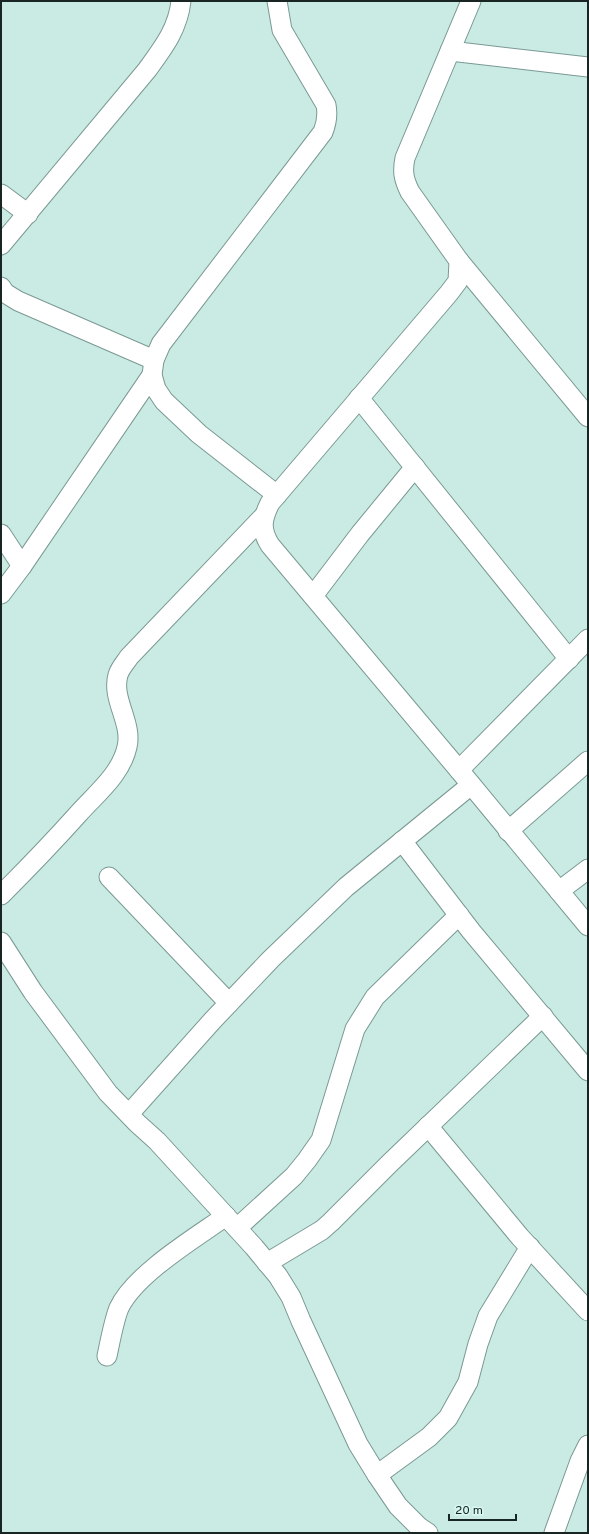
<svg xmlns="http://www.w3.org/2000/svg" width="589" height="1534" viewBox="0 0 589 1534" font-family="Overpass,sans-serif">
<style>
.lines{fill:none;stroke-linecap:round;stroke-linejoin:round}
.street-casing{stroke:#7a9993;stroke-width:21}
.street{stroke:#fff;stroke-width:19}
</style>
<rect width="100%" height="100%" fill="#caebe4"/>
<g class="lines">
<g class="street-casing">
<g id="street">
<path d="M471,1L405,158C402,172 404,180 410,192L459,261L458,281L449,293L270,503C262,519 260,529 270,545L459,770L588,926"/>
<path d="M450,51L588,67"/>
<path d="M1,194L28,214"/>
<path d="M1,245L147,70C163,48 178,29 181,1"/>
<path d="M459,261L588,417"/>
<path d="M1,287L5,293L18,301L154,360"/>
<path d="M359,398L569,659"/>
<path d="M277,495L199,434L164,401L156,389L152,375L154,360L161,344L323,132C327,122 328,115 326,105L282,30L277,1"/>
<path d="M1,534L22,566"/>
<path d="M1,594L22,566L152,375"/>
<path d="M313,596L360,534L415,467"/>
<path d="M459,770L588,639"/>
<path d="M508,831L588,761"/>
<path d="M402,841L471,931L588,1071"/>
<path d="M109,877L229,1003"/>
<path d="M559,891L588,869"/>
<path d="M1,895C28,868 54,841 79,813C97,793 121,774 127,747C133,723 111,699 118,675C120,668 126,662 129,657L263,517"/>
<path d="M1,942L33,992L108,1093L137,1123L157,1141L254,1247L278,1276L291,1297L301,1321L358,1444L377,1475L398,1506L419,1527L428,1533"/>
<path d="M129,1114L213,1020L271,959L346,887L471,785"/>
<path d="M428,1126L520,1237L588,1311"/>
<path d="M237,1228L294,1176L307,1160L321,1140L355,1029L375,997L459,915"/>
<path d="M267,1263L322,1230L331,1222L390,1163L543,1016"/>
<path d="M107,1356C110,1342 114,1320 119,1308C135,1274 195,1238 226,1216"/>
<path d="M377,1475L429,1437L448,1418L468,1382L478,1344L488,1316L530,1247"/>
<path d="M554,1533L580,1461L588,1445"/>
</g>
</g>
<use href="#street" class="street"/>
</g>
<rect width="589" height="1534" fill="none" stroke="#192523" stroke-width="4"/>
<path d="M449 1514v6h67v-6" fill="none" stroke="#192523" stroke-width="2"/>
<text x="455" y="1514" font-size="12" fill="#192523" stroke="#d7f8f1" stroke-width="3" paint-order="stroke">20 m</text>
</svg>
